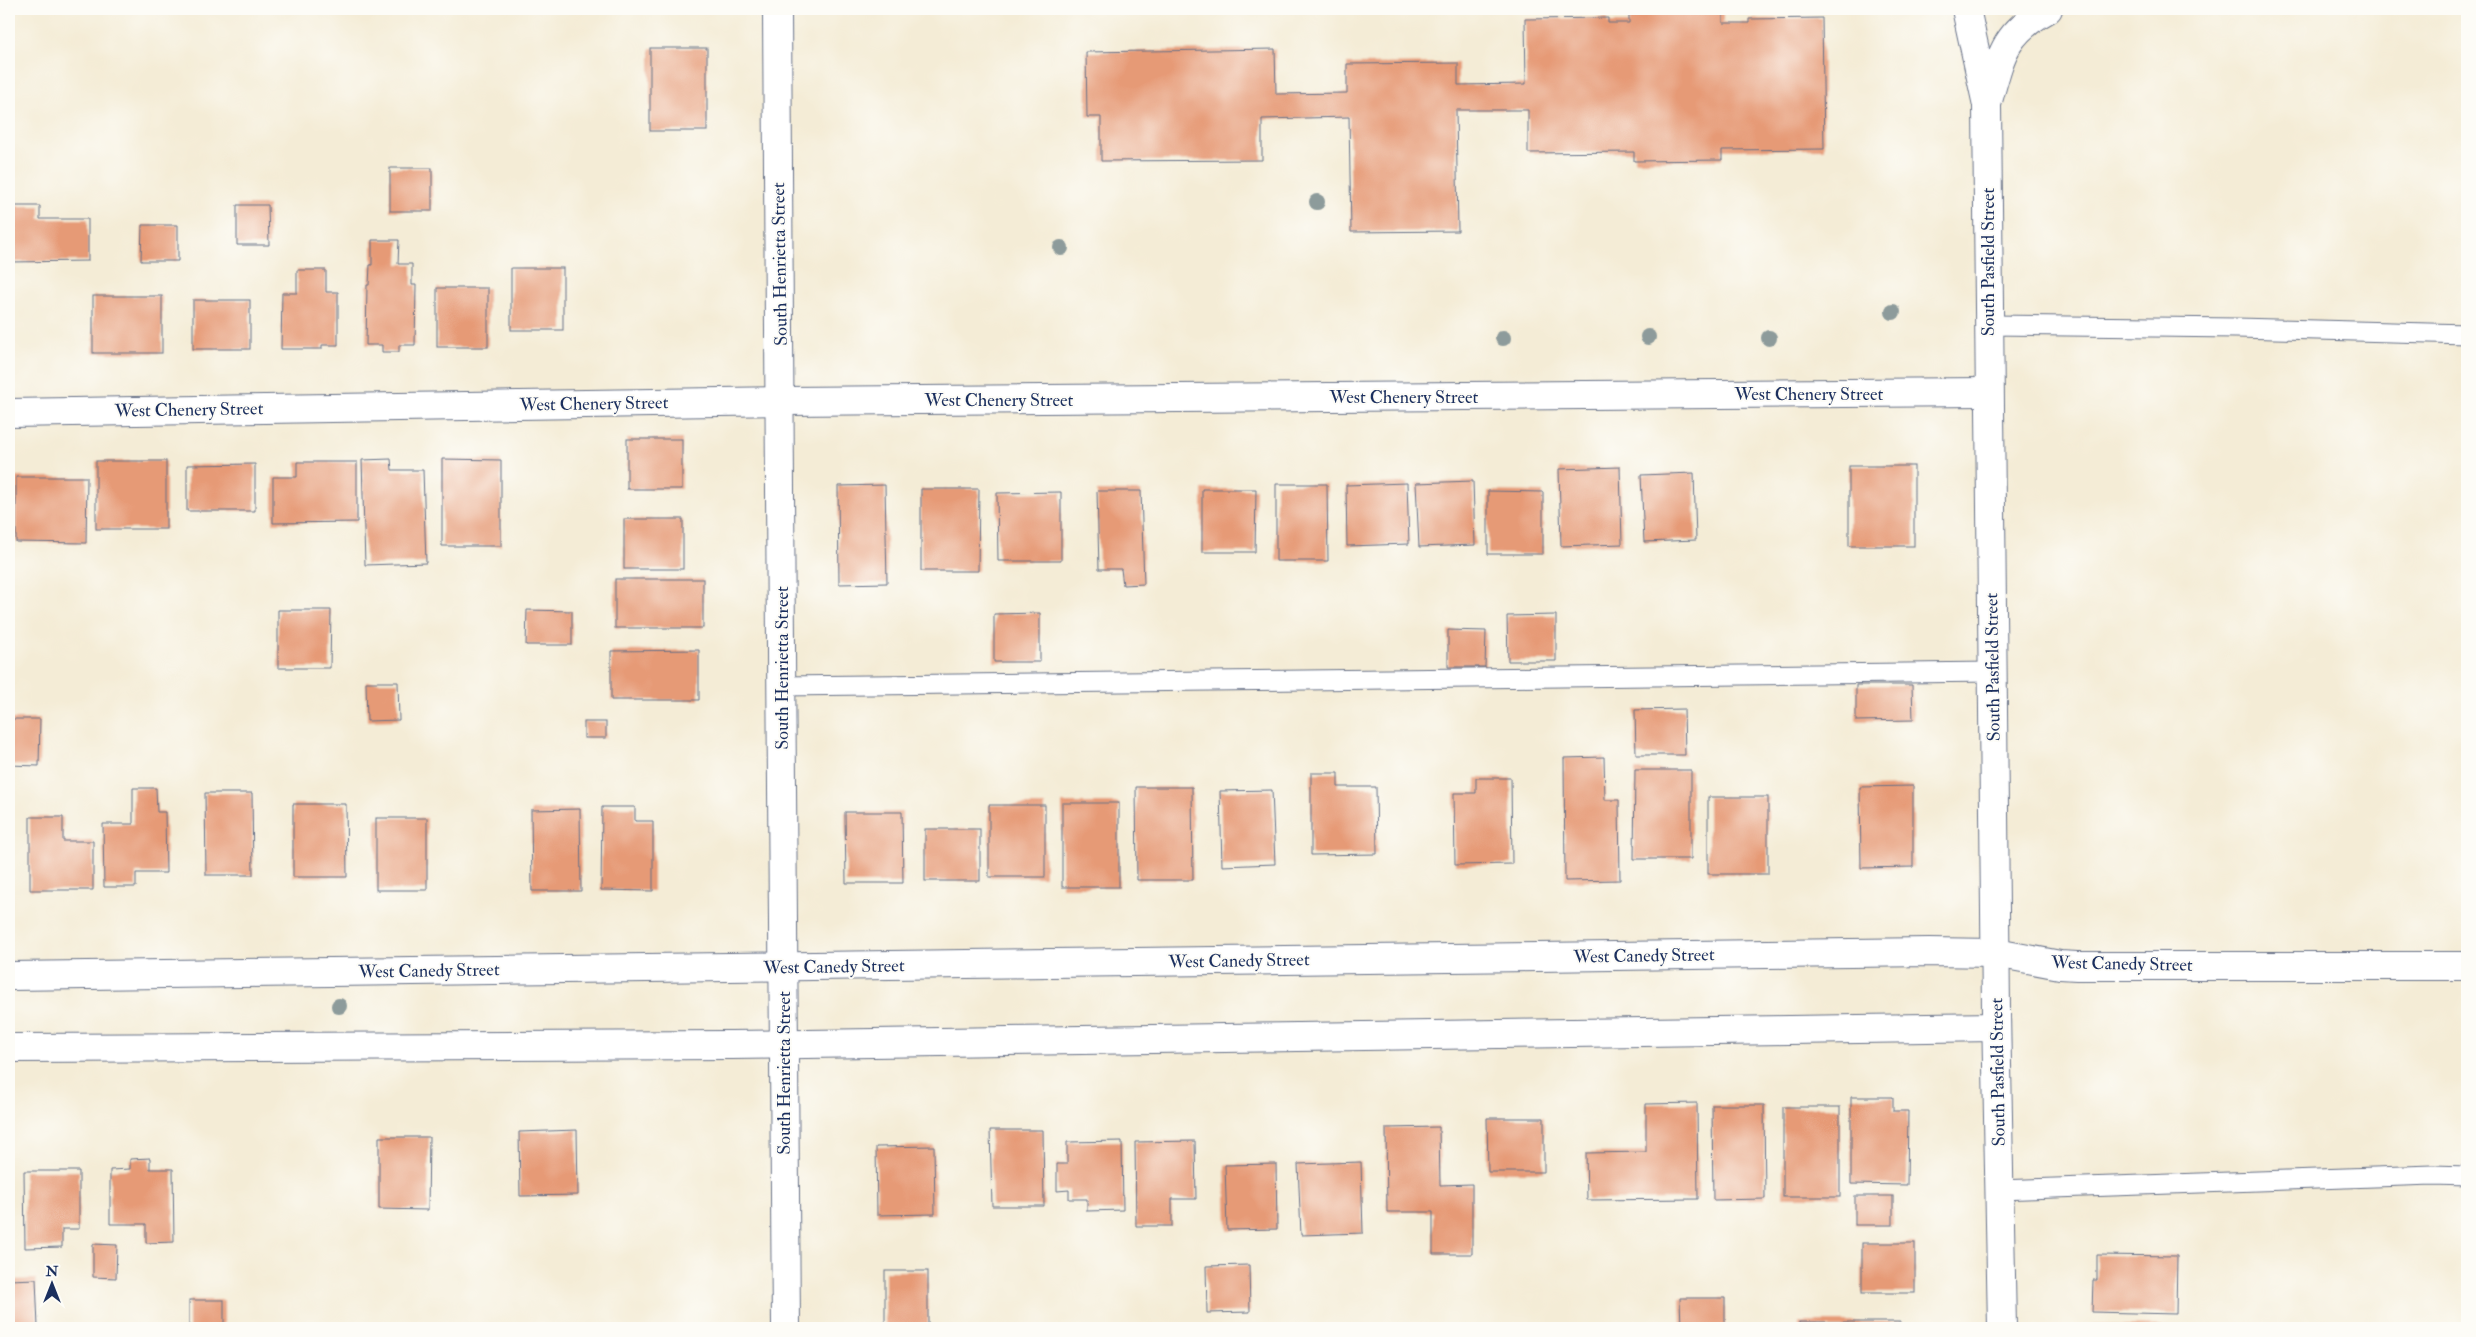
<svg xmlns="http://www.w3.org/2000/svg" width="2476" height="1337" viewBox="0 0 2476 1337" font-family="'IM FELL Double Pica',serif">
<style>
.building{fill:#e69a76}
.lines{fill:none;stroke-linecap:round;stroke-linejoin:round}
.lane-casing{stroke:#677188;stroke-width:21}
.street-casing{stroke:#677188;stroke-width:30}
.lane{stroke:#fff;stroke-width:19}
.street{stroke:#fff;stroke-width:28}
.tree{fill:#8d9b9b}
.labels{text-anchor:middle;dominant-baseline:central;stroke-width:4;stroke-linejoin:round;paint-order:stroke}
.street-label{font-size:18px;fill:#1b2f5e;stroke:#fdfcf7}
</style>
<rect width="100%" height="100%" fill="#fdfcf7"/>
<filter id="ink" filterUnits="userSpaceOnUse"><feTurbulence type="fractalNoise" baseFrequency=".02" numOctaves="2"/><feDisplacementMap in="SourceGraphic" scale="10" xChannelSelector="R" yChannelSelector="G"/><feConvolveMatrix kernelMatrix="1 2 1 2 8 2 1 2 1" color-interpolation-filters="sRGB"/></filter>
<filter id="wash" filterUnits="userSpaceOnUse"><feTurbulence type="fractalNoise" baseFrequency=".0096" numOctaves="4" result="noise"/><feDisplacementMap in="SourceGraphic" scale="20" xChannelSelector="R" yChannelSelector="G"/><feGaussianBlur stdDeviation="1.12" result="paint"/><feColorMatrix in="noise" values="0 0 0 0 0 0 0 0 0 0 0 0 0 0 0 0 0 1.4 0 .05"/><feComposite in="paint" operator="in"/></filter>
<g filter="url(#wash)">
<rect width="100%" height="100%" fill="#f4ecd6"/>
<g id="blocks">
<g class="building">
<path d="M1629,9H1723V23H1749V19L1822,18L1824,149L1722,150V160L1634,161V152L1528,153V110H1456L1458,231L1351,232L1349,117L1262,119V160L1101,161V117H1087L1086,52L1275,49L1276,94L1347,93V64L1458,63V85L1526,84L1525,19L1608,18V23H1629Z"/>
<rect x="650" y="48" width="57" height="83"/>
<rect x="390" y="168" width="42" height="43"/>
<path d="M237,205H268L269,245H237Z"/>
<path d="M9,206H40V219H88V261L9,262Z"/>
<path d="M142,225H178V261H141Z"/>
<path d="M372,240H399L398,264H412V285H416L415,345H399V352H382V345H366L367,285H369L370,265H372Z"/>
<rect x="511" y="268" width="52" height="62"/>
<path d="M297,270H326V292H338V345H322V349H281L282,293H297Z"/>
<rect x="437" y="288" width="51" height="59"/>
<rect x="93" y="296" width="69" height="57"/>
<rect x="193" y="300" width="57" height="49"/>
<rect x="627" y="439" width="55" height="50"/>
<path d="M391,459L392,470H423L426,563L365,565L362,460Z"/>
<path d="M442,459L501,460V546H442Z"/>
<rect x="96" y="461" width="70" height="68"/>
<path d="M297,462H357V522L273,523V477H297Z"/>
<path d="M255,464V511H187V465Z"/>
<rect x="1849" y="466" width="65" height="80"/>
<path d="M1620,467L1622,544L1561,546L1559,469Z"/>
<path d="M1694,473L1696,540L1644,542L1641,475Z"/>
<path d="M16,477H87L86,543L16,542Z"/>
<path d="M1473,481L1475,545L1419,547L1416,483Z"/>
<path d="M1407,483L1409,544L1347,546L1346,485Z"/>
<path d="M1276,484H1327L1328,561H1276Z"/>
<path d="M885,485L887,583L839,584L838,486Z"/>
<path d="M921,489H979L978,571H921Z"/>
<path d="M1202,489H1256L1255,552H1202Z"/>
<path d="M1097,491H1141L1144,584L1123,585L1121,569H1099Z"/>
<path d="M1488,491L1543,492V554H1488Z"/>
<path d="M1061,492V561H998L997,493Z"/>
<rect x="624" y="519" width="59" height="50"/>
<rect x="615" y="579" width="88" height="49"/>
<path d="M278,610H331L330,668H278Z"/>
<path d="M527,610L572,611V645H526Z"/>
<path d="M1040,613V662H994V614Z"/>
<path d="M1556,615V661H1508L1507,616Z"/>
<path d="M1448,630L1486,631L1485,667H1448Z"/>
<path d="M699,650V700H611V651Z"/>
<path d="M366,682H398L399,720L367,721Z"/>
<path d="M1856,685H1912L1913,720L1856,721Z"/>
<path d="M1684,709L1685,755H1636L1635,710Z"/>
<path d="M9,719H40L39,766L9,765Z"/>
<rect x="584" y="722" width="22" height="16"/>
<path d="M1604,757L1605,800H1619L1620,880L1565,881L1564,758Z"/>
<path d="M1635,770H1691V859H1634Z"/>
<path d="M1311,773H1338V787H1376L1377,854L1311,855Z"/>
<path d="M1476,778H1511L1512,864L1455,865L1454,793H1476Z"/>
<path d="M1913,786V867L1861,868L1860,787Z"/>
<path d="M1136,787H1192L1193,880H1137Z"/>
<path d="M133,788H156L157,812H165L166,873H136V887H104L103,824H133Z"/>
<path d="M1272,790L1275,864L1222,866L1220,791Z"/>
<path d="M205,793H252L253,875H206Z"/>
<rect x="1708" y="797" width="60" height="77"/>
<rect x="1062" y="803" width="57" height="84"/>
<path d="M293,804H346L347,877H293Z"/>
<rect x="989" y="805" width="56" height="72"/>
<path d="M602,807H635V821H653V891L601,890Z"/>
<path d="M580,809L581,891H532L531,810Z"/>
<path d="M845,812H902L903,883H846Z"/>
<path d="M30,817H63V841H93V890H30Z"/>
<rect x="376" y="818" width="51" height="72"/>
<rect x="925" y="829" width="55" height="52"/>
<path d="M1851,1097H1893V1111H1908L1907,1185L1851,1184Z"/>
<path d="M1697,1103L1698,1199L1587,1200L1586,1153L1646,1152V1104Z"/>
<path d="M1712,1105H1764L1765,1199L1713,1200Z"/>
<rect x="1783" y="1107" width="57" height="90"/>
<path d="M1487,1118H1544V1172H1488Z"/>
<path d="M1439,1127L1440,1185L1472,1184V1254H1433V1212H1387L1386,1128Z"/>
<path d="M577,1130L578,1195L520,1196L519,1132Z"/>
<path d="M990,1130H1043L1044,1206H992Z"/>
<path d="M379,1137H429L428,1210L379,1209Z"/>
<path d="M1122,1141L1123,1210L1087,1211V1199H1069V1190L1057,1191V1164H1067V1142Z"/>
<path d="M1195,1141L1196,1199H1172V1226H1136L1135,1142Z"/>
<path d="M934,1146L935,1214L877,1215L876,1147Z"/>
<path d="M150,1158V1169H173L174,1242L146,1243V1224H110V1170L130,1169V1159Z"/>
<path d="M1361,1162L1363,1233L1301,1235L1298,1164Z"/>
<path d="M1276,1164L1277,1229L1227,1230L1225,1165Z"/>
<path d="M24,1171H79V1229H62V1247L25,1248Z"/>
<rect x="1855" y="1196" width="38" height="29"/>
<rect x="1862" y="1243" width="53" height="50"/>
<path d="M93,1244L117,1245L116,1278L93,1277Z"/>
<path d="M2097,1255L2177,1256L2176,1314L2092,1312L2093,1280H2097Z"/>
<path d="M1249,1265L1250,1312L1207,1313L1206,1266Z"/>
<rect x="885" y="1271" width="43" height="57"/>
<path d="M36,1279L38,1327L9,1328V1280Z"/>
<path d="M1680,1298H1725V1328H1681Z"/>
<rect x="189" y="1300" width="35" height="28"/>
<rect x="1799" y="1322" width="101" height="6"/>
<path d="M2094,1325L2180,1326V1328H2094Z"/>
</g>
</g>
</g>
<g filter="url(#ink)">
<use href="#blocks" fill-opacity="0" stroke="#677188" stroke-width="1"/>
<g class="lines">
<g class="lane-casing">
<g id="lane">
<path d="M1989,325L2237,328L2467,334"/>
<path d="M782,686L1994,672"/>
<path d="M2000,1190L2433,1175L2467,1176"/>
</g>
</g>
<g class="street-casing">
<g id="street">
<path d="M777,9C782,449 780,888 786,1328"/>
<path d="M1966,9L1987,105L1996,1012L2002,1328"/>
<path d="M1988,101C2001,55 2004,33 2048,9"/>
<path d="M9,413L782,401L1989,392"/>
<path d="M9,976L1929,952L1996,953L2060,965L2077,966H2467"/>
<path d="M9,1048L731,1045L1996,1027"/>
</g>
</g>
<use href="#lane" class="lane"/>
<use href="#street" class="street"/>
</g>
<g class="tree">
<circle cx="1317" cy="202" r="8"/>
<circle cx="1061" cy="248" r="8"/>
<circle cx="1893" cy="312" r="8"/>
<circle cx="1648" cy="337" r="8"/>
<circle cx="1503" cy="338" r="8"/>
<circle cx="1769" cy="338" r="8"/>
<circle cx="339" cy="1006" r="8"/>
</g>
</g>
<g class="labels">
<g class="street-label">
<text transform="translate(1988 262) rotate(-90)">South Pasfield Street</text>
<text transform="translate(780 264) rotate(-91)">South Henrietta Street</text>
<text x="1809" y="394">West Chenery Street</text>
<text x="1404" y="397">West Chenery Street</text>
<text x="999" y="400">West Chenery Street</text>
<text transform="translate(594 404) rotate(-1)">West Chenery Street</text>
<text transform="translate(189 410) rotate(-1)">West Chenery Street</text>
<text transform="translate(1993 667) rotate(-91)">South Pasfield Street</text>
<text transform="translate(782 668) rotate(-90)">South Henrietta Street</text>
<text transform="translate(1644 956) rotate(-1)">West Canedy Street</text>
<text transform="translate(1239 961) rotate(-1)">West Canedy Street</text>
<text transform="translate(2122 964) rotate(1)">West Canedy Street</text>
<text transform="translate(834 967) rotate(-1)">West Canedy Street</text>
<text transform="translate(429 971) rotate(-1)">West Canedy Street</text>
<text transform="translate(1998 1072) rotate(-91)">South Pasfield Street</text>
<text transform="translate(784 1073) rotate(-90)">South Henrietta Street</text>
</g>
</g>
<rect width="2476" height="1337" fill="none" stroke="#fdfcf7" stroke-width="30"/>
<g transform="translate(52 1284)" stroke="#fdfcf7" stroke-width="4" paint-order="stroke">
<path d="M0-4L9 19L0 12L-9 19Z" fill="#1b2f5e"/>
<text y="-8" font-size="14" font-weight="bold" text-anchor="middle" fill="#1b2f5e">N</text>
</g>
</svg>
